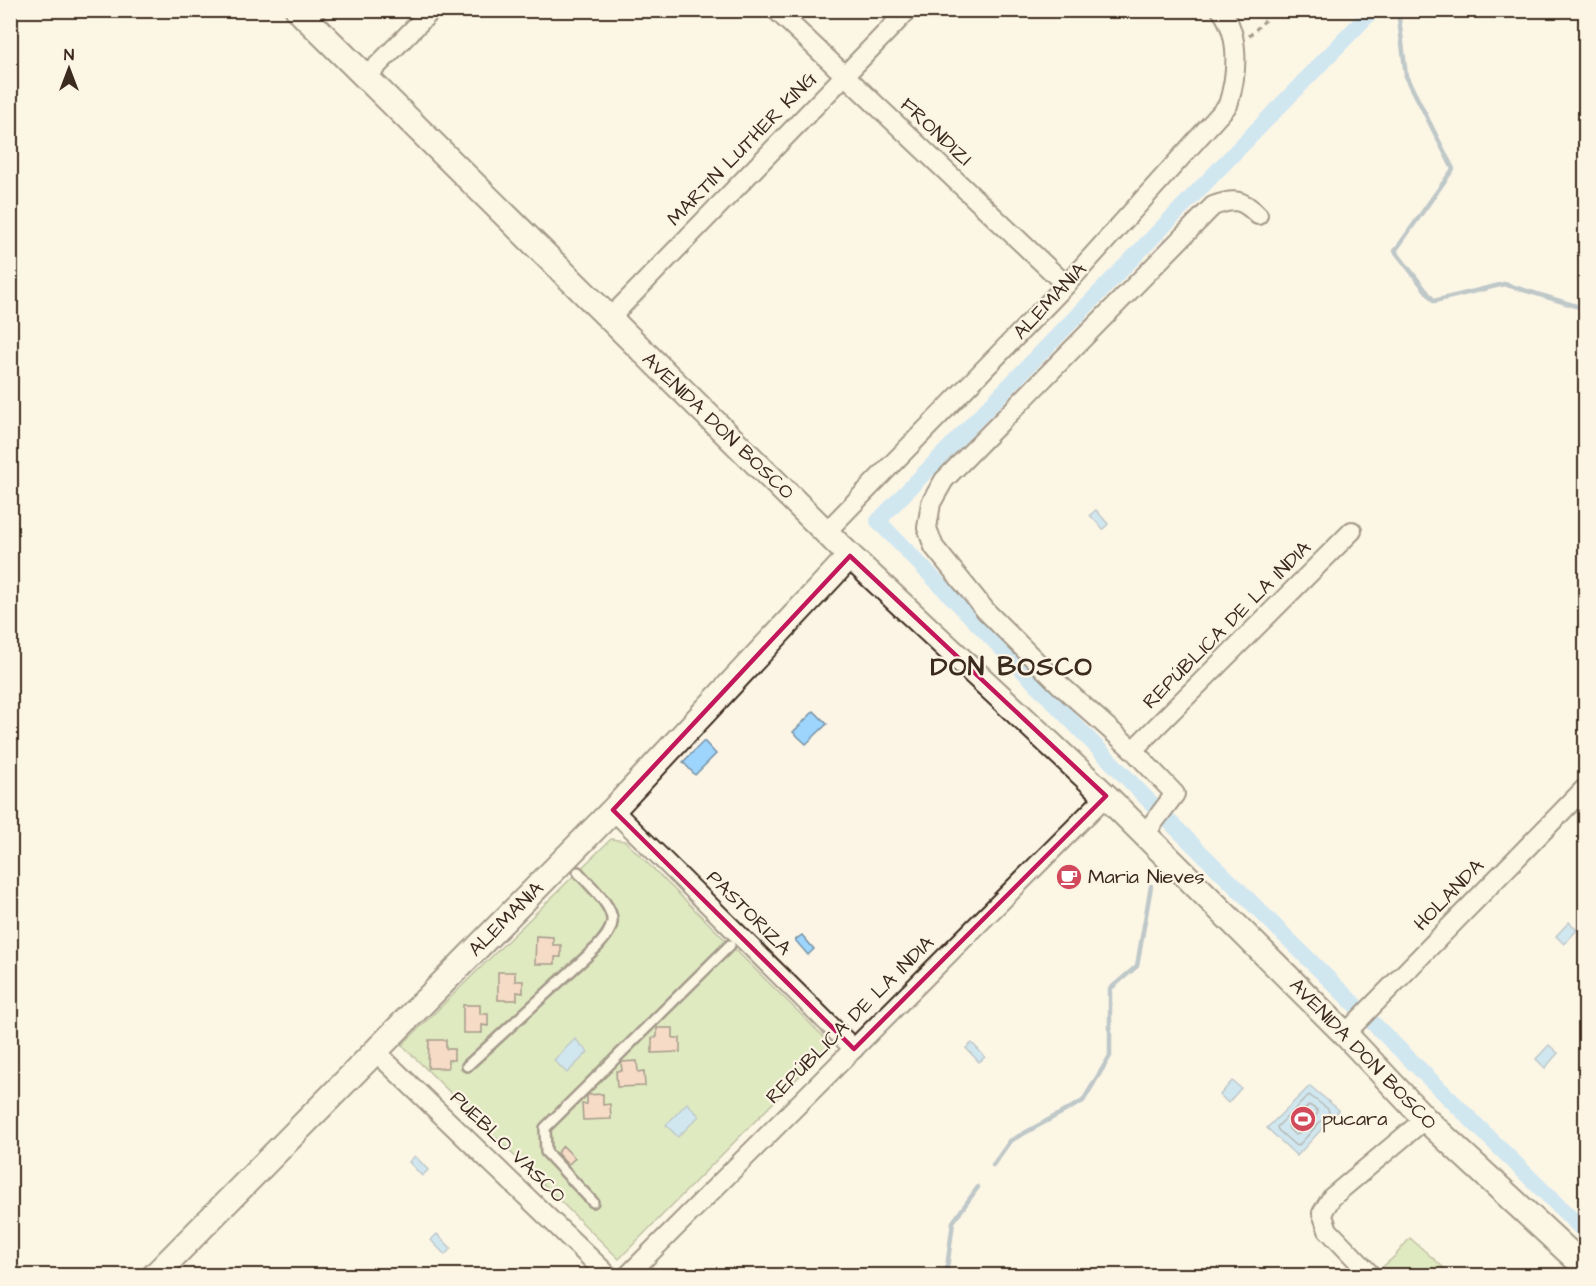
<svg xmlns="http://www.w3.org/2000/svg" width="1596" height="1286" viewBox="0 0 1596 1286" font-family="'Architects Daughter',sans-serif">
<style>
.green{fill:#bedc94;stroke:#7c8359;stroke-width:1.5}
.water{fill:#9dd5fd;stroke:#7691a4;stroke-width:1.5}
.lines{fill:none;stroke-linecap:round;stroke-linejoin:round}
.shore{stroke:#626e77;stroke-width:1.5}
.stream{stroke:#7691a4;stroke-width:4.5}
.canal{stroke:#9dd5fd;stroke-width:16}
.building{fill:#f0bda1;stroke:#3b2a1e;stroke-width:1.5}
.lane-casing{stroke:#3b2a1e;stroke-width:14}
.street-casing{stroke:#3b2a1e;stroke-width:22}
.secondary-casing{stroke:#3b2a1e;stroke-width:28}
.path{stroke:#3b2a1e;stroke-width:3;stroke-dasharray:4.5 4.5;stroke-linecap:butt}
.lane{stroke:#fcf5e5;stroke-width:9}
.street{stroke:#fcf5e5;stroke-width:18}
.secondary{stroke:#fcf5e5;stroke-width:24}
.marked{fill:none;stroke:#c2185b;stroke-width:4.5;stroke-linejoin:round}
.labels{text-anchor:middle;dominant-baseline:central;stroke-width:4.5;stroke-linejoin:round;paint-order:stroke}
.street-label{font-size:20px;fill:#3b2a1e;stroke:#fcf5e5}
.poi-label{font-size:20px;fill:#3b2a1e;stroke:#fcf5e5;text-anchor:start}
.district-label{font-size:26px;font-weight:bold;letter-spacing:1.5px;fill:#3b2a1e;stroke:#fcf5e5}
</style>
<rect width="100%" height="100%" fill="#fcf5e5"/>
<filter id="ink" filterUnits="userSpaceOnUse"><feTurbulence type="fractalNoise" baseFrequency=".0167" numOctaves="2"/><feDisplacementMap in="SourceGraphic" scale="12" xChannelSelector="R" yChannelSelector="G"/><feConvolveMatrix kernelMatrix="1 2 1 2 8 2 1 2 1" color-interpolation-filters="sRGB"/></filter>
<g filter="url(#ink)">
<g class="green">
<path d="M611,839L625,841L831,1044L619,1259L402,1045Z"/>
<path d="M1410,1238L1444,1268L1438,1275L1379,1276L1376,1273L1395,1256Z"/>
</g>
<g class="water">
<path d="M1096,510L1108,524L1103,529L1090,515Z"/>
<path d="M814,711L827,724L806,744L793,732Z"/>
<path d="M704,741L716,754L695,775L683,762Z"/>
<path d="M1569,922L1577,930L1564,944L1556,936Z"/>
<path d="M802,935L814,949L808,955L795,940Z"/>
<path d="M575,1039L588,1052L567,1073L554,1060Z"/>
<path d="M972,1043L985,1057L979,1062L966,1048Z"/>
<path d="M1549,1045L1558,1053L1545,1068L1536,1059Z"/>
<path d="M1232,1081L1241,1088L1228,1103L1220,1095Z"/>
<path d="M1310,1086L1339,1110L1297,1156L1267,1128Z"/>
<path d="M687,1103L699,1116L678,1137L666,1125Z"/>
<path d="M415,1156L428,1170L422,1176L409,1162Z"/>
<path d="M437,1234L451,1248L445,1255L431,1240Z"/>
</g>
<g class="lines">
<g class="shore">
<path d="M1309,1095L1328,1109L1329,1112L1299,1145L1296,1146L1278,1130L1277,1127Z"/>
<path d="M1309,1105L1317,1110L1318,1113L1298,1134L1295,1135L1289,1129L1288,1126Z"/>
</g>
<g class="stream">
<path d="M1398,10L1406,76L1453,169L1395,251L1434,301L1504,284L1586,309"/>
<path d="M993,1165L1010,1141L1083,1101L1110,1056V989L1137,966L1151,886"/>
<path d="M946,1276L953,1222L978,1187"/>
</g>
<g class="canal">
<path d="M1152,804L878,521L1373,10"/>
<path d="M1170,822L1355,1005"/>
<path d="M1373,1023L1586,1233"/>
</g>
</g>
<g class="building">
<path d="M536,936L553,937V945H561V957H555V964H535Z"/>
<path d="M498,972H515V981H523V993L517,992V1000H498Z"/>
<path d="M463,1005H480V1014H488V1026L482,1025V1033H463Z"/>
<path d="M657,1028H673V1038H680V1052L652,1053V1038L657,1037Z"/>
<path d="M429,1040H446V1049H454V1060H448V1068H428Z"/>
<path d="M637,1061L638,1072L644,1071L645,1086L617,1087L616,1071H622L621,1062Z"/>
<path d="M603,1094V1105L610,1104L611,1119L583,1120L582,1104H587V1095Z"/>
<path d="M563,1146L575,1158L568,1165L557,1153Z"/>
</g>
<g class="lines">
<g class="lane-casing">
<g id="lane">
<path d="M467,1066L597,947C603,940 611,932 612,922C614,906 588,884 578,872"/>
<path d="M593,1202L546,1152L545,1128L730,945"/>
</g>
</g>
<g class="street-casing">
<g id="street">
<path d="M776,10L1066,285"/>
<path d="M365,78L432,10"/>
<path d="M609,319L908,10"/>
<path d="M826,532L1066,285L1228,105C1237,76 1241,36 1221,10"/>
<path d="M1133,750L1352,531"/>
<path d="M613,810L854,1049"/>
<path d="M1144,835L1175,794L1133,750L1058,683L986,611L934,547L927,528L931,503L944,480L1213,206C1234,198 1242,199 1258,215"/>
<path d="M1345,1034L1586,787"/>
<path d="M375,1051L609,1276"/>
<path d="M627,1276L1106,796"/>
<path d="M1372,1276L1328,1230L1322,1213L1332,1197L1425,1119"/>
</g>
</g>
<g class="secondary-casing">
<g id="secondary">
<path d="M298,10L850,556L1106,796L1345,1034L1425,1119L1586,1268"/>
<path d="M154,1276L613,810L850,556"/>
</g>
</g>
<path class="path" d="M1249,36L1276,10"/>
<use href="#lane" class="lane"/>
<use href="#street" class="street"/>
<use href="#secondary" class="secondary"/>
</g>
</g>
<path d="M0 0H1596V1286H0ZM850,556L1106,796L854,1049L613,810Z" fill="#fcf5e5" fill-opacity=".55" fill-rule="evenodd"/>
<path class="marked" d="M850,556L1106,796L854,1049L613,810Z"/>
<defs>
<g id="cafe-disc" transform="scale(1.35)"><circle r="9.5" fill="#d1495b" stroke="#fcf5e5"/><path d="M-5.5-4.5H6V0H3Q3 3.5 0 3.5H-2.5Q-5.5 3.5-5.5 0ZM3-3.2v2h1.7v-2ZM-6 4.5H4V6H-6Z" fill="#fff"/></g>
<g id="stadium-disc" transform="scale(1.35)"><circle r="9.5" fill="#d1495b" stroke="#fcf5e5"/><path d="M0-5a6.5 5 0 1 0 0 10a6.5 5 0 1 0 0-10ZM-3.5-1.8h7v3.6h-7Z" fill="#fff"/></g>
</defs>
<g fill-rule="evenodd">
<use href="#cafe-disc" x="1069" y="877"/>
<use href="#stadium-disc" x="1303" y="1119"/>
</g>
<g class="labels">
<g class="street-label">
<text transform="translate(936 132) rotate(43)">FRONDIZI</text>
<text transform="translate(742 149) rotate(-46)">MARTIN LUTHER KING</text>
<text transform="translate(1050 301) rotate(-47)">ALEMANIA</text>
<text transform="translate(718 426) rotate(44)">AVENIDA DON BOSCO</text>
<text transform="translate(1227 625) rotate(-45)">REPÚBLICA DE LA INDIA</text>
<text transform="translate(1449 895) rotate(-46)">HOLANDA</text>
<text transform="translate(749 913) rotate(45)">PASTORIZA</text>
<text transform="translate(506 919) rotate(-45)">ALEMANIA</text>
<text transform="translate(850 1020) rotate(-45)">REPÚBLICA DE LA INDIA</text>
<text transform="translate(1363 1054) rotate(46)">AVENIDA DON BOSCO</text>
<text transform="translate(508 1147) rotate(44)">PUEBLO VASCO</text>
</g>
<g class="poi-label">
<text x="1088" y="877">Maria Nieves</text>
<text x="1322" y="1119">pucara</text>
</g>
<g class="district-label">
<text x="1012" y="667">DON BOSCO</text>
</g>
</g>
<rect width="1596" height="1286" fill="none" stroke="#fcf5e5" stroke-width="36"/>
<rect x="18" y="18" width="1560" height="1250" fill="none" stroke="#3b2a1e" stroke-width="2" filter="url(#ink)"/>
<g transform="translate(69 69)" stroke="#fcf5e5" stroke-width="4.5" paint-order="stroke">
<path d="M0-4.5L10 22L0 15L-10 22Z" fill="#3b2a1e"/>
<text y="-9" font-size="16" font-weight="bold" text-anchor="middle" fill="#3b2a1e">N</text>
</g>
</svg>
